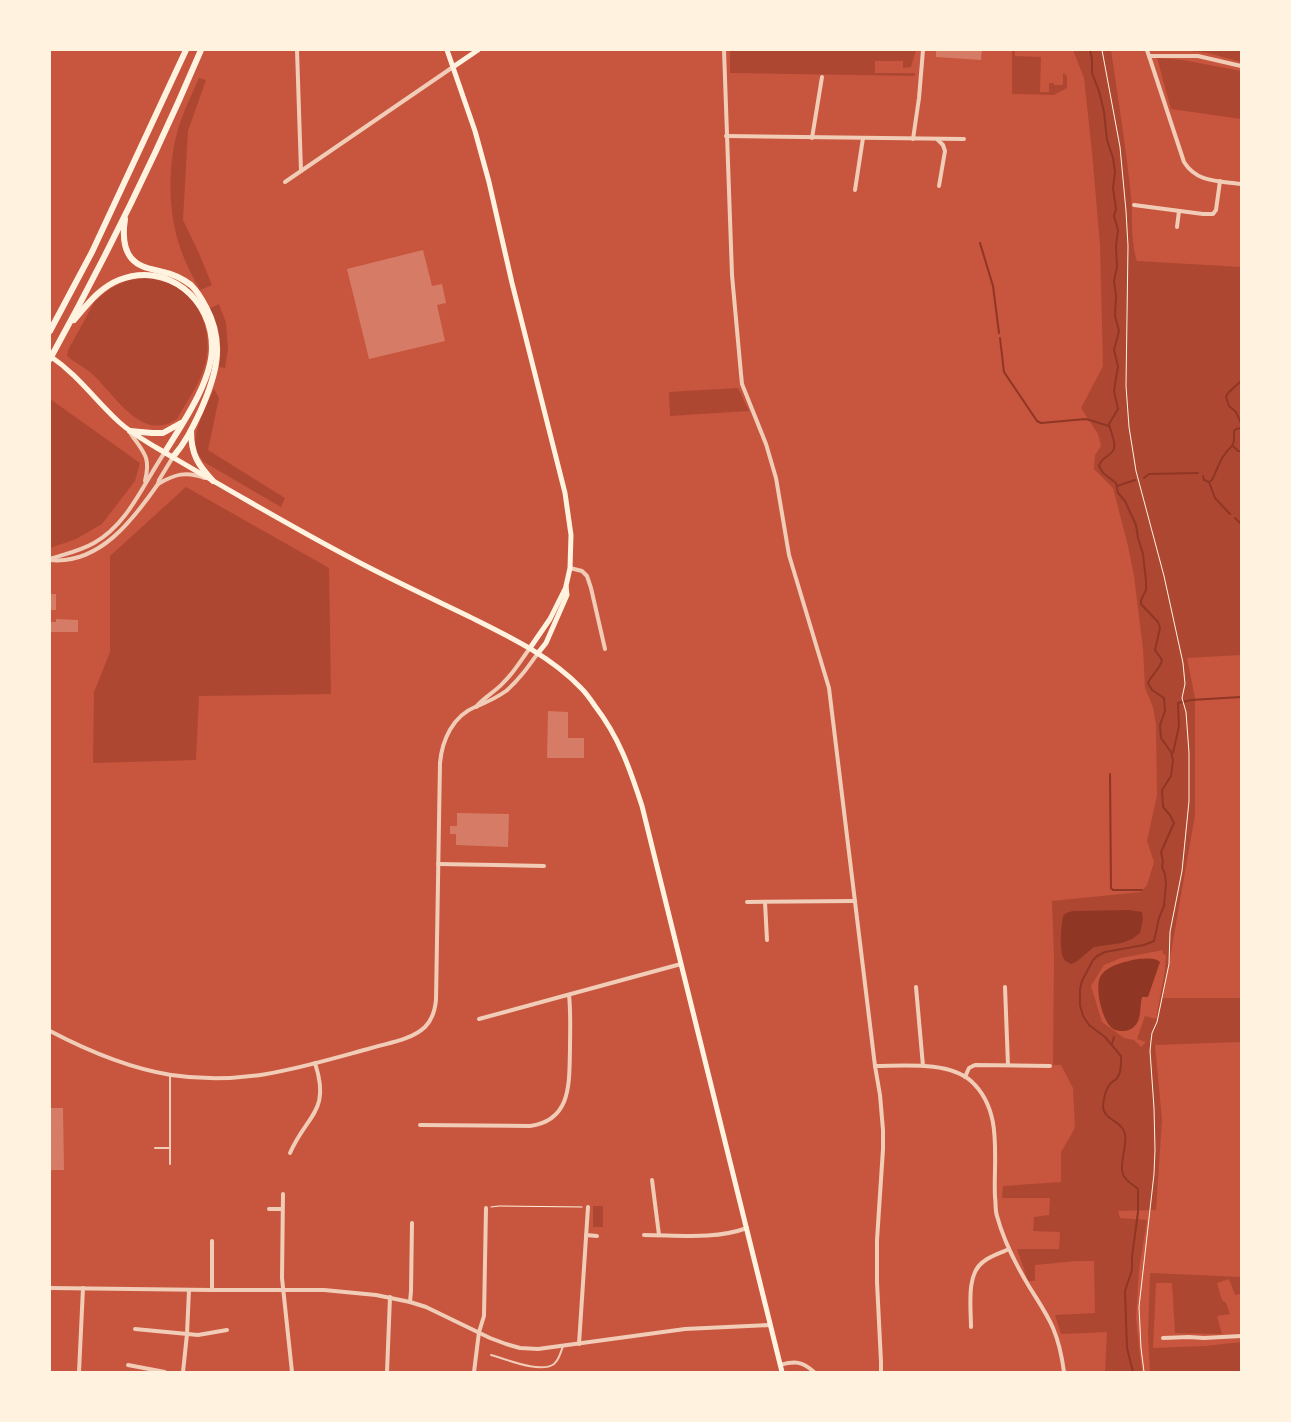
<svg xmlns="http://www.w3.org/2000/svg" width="1291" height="1422" viewBox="0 0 1291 1422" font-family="Arial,sans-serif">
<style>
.green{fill:#ae4732;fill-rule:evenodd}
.water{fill:#8f3625}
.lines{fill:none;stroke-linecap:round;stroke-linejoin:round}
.stream{stroke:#8f3625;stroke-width:2}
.building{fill:#d67c66}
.path{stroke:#fff3e0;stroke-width:1}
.service{stroke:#f1ccb7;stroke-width:2}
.minor{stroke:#f1ccb7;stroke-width:4}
.secondary{stroke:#fff3e0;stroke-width:5}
.trunk{stroke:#fff3e0;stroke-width:6}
</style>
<rect width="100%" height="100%" fill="#c8553d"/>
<g class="green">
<path d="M730,50H916L911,67L903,68V61H875V73H915V76L730,73Z"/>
<path d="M1012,50H1015V56L1041,57L1040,92H1049V83H1054V85H1063V73L1065,74L1067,77V88L1054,95L1012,94Z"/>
<path d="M1073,50H1111C1118,99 1126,147 1131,196C1133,217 1130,240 1137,261L1241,267V655L1187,658L1195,698V815L1163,998H1241V1042L1155,1045L1162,1120L1156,1210L1118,1211L1120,1218L1147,1220L1139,1270L1136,1319L1142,1372H1105L1107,1332L1061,1334L1055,1315L1095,1313L1094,1261H1076L1035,1265V1281H1028L1017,1249H1059L1060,1232L1033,1231L1034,1217L1049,1215L1050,1198H1002L1003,1186L1061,1182V1152L1075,1128L1073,1088L1061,1065H1053L1054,957L1052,901L1141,892L1147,885L1154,862L1147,841L1157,795L1156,725L1153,707L1145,688L1143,649L1134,576L1128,546L1113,488L1094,469L1095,455L1101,446L1098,434L1081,408L1103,366L1100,245L1092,152L1084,78ZM1163,950V954L1166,955L1165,970L1156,1019L1145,1016L1137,1039L1146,1042L1141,1047L1134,1040L1124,1038L1102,1022L1091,986L1104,965L1121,958Z"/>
<path d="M1181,50H1241V62L1208,53Z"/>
<path d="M1157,58L1183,60L1241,71V119L1171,109Z"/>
<path d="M199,78L206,80L188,131L183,220L198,251L212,285L200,290C191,274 183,258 178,241C167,204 168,156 181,120C186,106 193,92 199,78Z"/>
<path d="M147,278C152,279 157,279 162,281C201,291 216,337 203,371C197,388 185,404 177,419C140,444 113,391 90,372C82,366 74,362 67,356L68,350L95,301L111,288L128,280Z"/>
<path d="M219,304L226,323L228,348L225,368L218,367L209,309Z"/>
<path d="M738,388L749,411L670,416L669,392Z"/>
<path d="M214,389L219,398L208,450L285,498L281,507L204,462C202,459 198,455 197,452C190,434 207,406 214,389Z"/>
<path d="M50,399L140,463L135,481L102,524L76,539L50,548Z"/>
<path d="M186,487L329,568L331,694L199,696L196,760L93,763L94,692L110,652V556Z"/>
<rect x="593" y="1206" width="10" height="21"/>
<path d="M1150,1273L1241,1277V1299L1240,1294L1235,1295L1229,1279L1217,1283L1222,1300L1226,1303L1230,1314L1217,1316L1222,1334L1175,1333L1172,1283H1156L1153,1348L1206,1346L1241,1342V1372H1150L1148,1334Z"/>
</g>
<g class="water">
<path d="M1129,910L1142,912L1143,919L1140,933L1132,939L1122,943L1094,947L1076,962L1071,964C1067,962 1066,962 1064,959C1059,951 1061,926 1063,916L1066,913L1073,911Z"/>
<path d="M1138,959C1145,959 1155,957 1160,962L1148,997H1142C1140,1005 1141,1017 1137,1023C1134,1028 1129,1031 1123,1031C1120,1031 1115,1031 1112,1028C1102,1021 1093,984 1102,974C1109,965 1127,961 1138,959Z"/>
</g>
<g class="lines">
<g class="stream">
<path d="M1090,50L1092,59V73L1099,91L1104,112L1107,140L1113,158L1115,172L1113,188L1116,209L1114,216L1118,230L1116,246L1117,267L1114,281L1116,296L1115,316L1119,331L1114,350L1118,366L1114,391L1118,409L1109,424C1110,431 1116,441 1114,448C1113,456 1101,456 1099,466L1103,473L1116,483L1118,493L1125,501L1136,525L1138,538L1143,554L1146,581V590L1141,600V604L1158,622L1160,628L1155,650L1162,660C1160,669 1152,674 1148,683L1152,690L1164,698L1165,711L1160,725L1161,738L1171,752L1173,760L1171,776L1162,790L1163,807L1170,815L1174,823L1161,852L1163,861L1162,867L1165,874L1166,884L1164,906L1159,918L1154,941L1144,945L1105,952L1097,956L1093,960L1082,981L1080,989V1005L1083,1016L1089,1025L1105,1037L1121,1056C1121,1063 1122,1072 1117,1078C1116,1080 1113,1081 1111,1083C1106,1088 1104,1097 1103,1105C1102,1120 1122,1120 1125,1134C1128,1147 1116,1169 1126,1179C1129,1183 1134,1185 1138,1189V1212L1132,1257V1270L1125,1291L1127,1348L1133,1372"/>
<path d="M980,243L993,286L999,333"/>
<path d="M1000,338L1004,372L1037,421L1041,423L1086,419L1109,426"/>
<path d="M1241,381L1228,393L1226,397L1229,406L1236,412L1241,423"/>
<path d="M1232,446L1234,441V431L1236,429L1241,428"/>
<path d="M1233,446L1238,451H1241"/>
<path d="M1203,476L1204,480L1209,482L1212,480C1219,466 1220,457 1232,446"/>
<path d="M1144,478L1149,474L1198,473"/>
<path d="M1209,482L1215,498L1230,514"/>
<path d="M1117,486L1135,480"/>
<path d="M1235,518L1241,524"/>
<path d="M1173,753L1179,726L1178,703L1191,700L1241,697"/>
<path d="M1110,774L1111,888L1113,890H1142"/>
<path d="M1112,1044L1114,1037"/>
</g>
</g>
<g class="building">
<path d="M936,50H982L981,60L936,57Z"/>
<path d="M423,250L432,286L442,284L446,303L437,305L445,341L369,359L347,269Z"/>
<rect x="50" y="594" width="6" height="16"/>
<path d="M56,619L78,620V632H50V622H56Z"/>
<path d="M548,711L568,712V738H584V758H547Z"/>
<path d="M457,813L509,814L508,847L456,845V834H450V826H457Z"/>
<path d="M50,1108H63L64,1170H52L50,1172Z"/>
</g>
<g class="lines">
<g class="path">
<path d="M1102,50L1120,147L1126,211L1128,246L1126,386L1129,427L1136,471L1164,576L1183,663L1185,684L1182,698L1186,712L1189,753V801L1182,871L1170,932L1169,964L1157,1022L1152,1033L1151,1041L1150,1051L1154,1108L1155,1150L1154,1174L1139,1307L1141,1348L1144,1372"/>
<path d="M491,1207L499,1206L582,1207"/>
</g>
<g class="service">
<path d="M155,1148H169"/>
<path d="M170,1164V1075"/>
<path d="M491,1355C506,1359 540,1374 554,1364C559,1360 561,1352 563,1346"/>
</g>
<g class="minor">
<path d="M297,50L301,171"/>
<path d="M724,50L732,275L741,374L742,384L766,444L776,478L789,555L829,688L875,1066L880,1095L883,1130V1149L877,1240V1282L881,1362V1372"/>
<path d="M1147,50L1184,162C1197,183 1219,181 1241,184"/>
<path d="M1149,56H1198L1241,66"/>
<path d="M726,136L964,139"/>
<path d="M812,138L822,77"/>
<path d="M913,139L919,98L923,50"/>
<path d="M937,139L943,145L945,151L939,186"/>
<path d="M285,182L453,67"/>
<path d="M855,190L863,138"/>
<path d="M1134,205L1203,214H1213L1216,210L1220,181"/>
<path d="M1177,227L1179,211"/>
<path d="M131,434C144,453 151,457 145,481"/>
<path d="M158,484C175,474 186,471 205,478"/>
<path d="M50,559C65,554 80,551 94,543C129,523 143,484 165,452"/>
<path d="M50,560C99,565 133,520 158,484L159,480L173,457"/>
<path d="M570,568L582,571L587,576L591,588L605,649"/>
<path d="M476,707C484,697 495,692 503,683C514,673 521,660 530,648"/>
<path d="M438,864L544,866"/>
<path d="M747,902L855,901"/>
<path d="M765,902L767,940"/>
<path d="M916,987L923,1066"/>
<path d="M1005,987L1008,1065"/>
<path d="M479,1019L681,964"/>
<path d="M50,1031C88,1051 128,1068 171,1075C244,1086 299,1068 368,1049C386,1043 410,1041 425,1027C432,1020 435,1010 436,1000L440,763C442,740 453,716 475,707C487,702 495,699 506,691C519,680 528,667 538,653"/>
<path d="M875,1066C903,1066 948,1061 971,1081C1004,1111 993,1158 995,1197C996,1203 995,1210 997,1216C1004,1242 1016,1265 1030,1288C1038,1301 1047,1314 1053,1328C1059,1342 1062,1357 1064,1372"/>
<path d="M965,1077L969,1068L975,1065L1050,1066"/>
<path d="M420,1125L530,1126C572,1120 569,1083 570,1049C570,1031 571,1013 569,995"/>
<path d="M290,1153C307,1114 331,1112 315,1063"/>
<path d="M652,1180L659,1235"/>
<path d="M283,1194L282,1278L292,1372"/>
<path d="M269,1209H282"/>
<path d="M586,1235L597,1236"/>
<path d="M644,1235C677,1235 714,1240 747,1228"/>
<path d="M50,1288L212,1290H324L376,1295L410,1302L426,1307L490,1338L506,1344L520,1348L538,1349L685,1329L770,1325"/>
<path d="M212,1290V1241"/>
<path d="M410,1302L411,1291L412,1223"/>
<path d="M971,1327C971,1308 966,1274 983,1262C990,1256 1001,1253 1009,1249"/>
<path d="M135,1329L198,1335L227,1330"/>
<path d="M1163,1338L1189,1337L1204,1338L1241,1336"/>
<path d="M579,1344L588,1207"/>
<path d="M128,1365L165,1372"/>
<path d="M780,1365C795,1361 802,1361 814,1372"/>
<path d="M79,1372L83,1288"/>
<path d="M183,1372L187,1334L189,1290"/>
<path d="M387,1372L390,1297"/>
<path d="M474,1372L479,1332L484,1316L486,1208"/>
</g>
<g class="secondary">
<path d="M447,50L475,131L489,182L512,283L565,493L571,535L570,568L566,586L567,595L546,643L538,653"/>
<path d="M453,67L478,50"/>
<path d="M50,356C78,375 95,400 119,422C131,433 144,440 157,448C227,489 296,530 368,567C401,584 435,600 468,616C508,636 549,655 581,688C586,693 591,700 595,706C619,737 630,769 642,806L782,1372"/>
<path d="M530,648L550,619L566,587"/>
</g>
<g class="trunk">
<path d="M125,219C123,232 123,249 132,259C140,268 153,269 163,272C173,274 183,279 191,285C197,291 202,299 206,307C226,344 216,376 200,412C192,429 185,443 173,457"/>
<path d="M74,320C87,305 99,288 119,280C167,261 213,299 212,349C211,383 182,424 165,452"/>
<path d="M50,331L92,252L186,50"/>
<path d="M50,359C105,259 156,156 201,50"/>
<path d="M130,431L152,433H163L181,423"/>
<path d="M191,431C191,454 198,465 213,481"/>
</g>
</g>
<rect width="1291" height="1422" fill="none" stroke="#fff3e0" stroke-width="102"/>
</svg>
